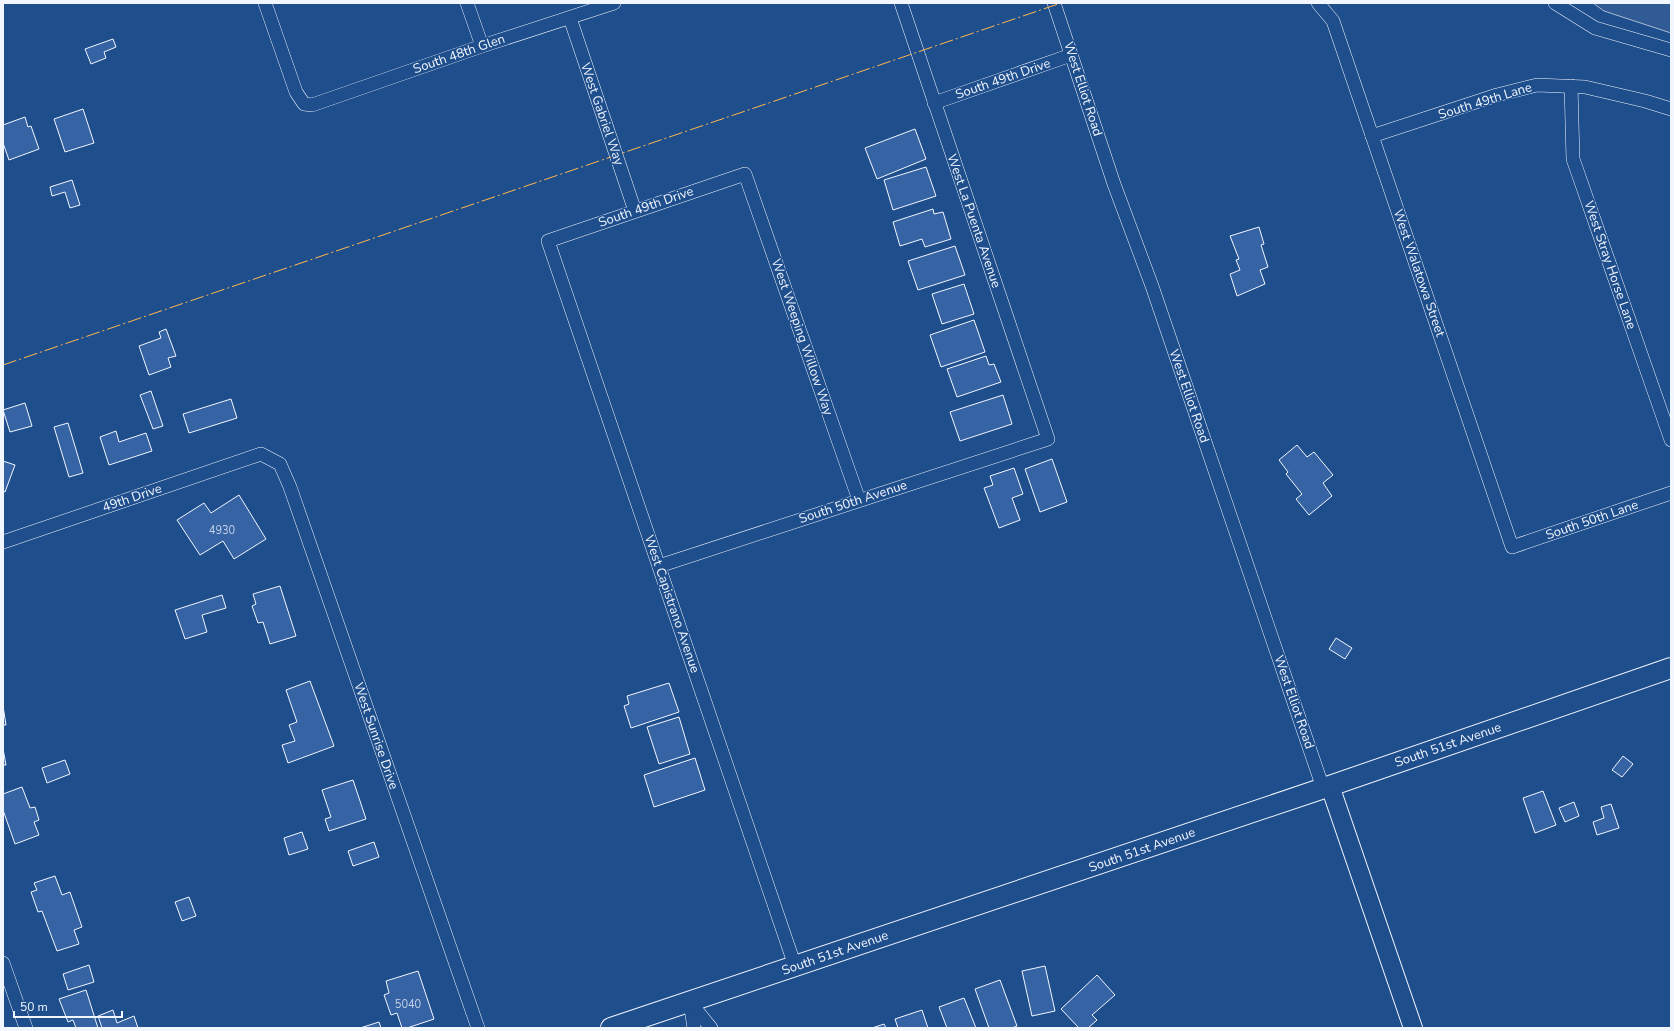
<svg xmlns="http://www.w3.org/2000/svg" width="1674" height="1031" viewBox="0 0 1674 1031" font-family="'Nunito Sans',sans-serif">
<style>
.built{fill:#305b95;stroke:#a8bbd7}
.building{fill:#3563a3;stroke:#f2f6ff}
.lines{fill:none;stroke-linecap:round;stroke-linejoin:round}
.minor-casing{stroke:#f2f6ff;stroke-width:14}
.secondary-casing{stroke:#f2f6ff;stroke-width:20}
.primary-casing{stroke:#f2f6ff;stroke-width:22}
.minor{stroke:#1f4e8c;stroke-width:13}
.secondary{stroke:#1f4e8c;stroke-width:18}
.primary{stroke:#1f4e8c;stroke-width:20}
.power{stroke:#ffb74d;stroke-width:1;stroke-dasharray:14 3 2 3;stroke-linecap:butt}
.labels{text-anchor:middle;dominant-baseline:central;stroke-width:3;stroke-linejoin:round;paint-order:stroke}
.number-label{font-size:11px;fill:#c3d1e8}
.street-label{font-size:13px;fill:#f2f6ff;stroke:#1f4e8c}
</style>
<rect width="100%" height="100%" fill="#1f4e8c"/>
<path class="built" d="M1593,3H1671V33L1604,11Z"/>
<g class="building">
<path d="M113,39L116,47L104,52L106,58L91,64L85,49Z"/>
<path d="M83,109L94,143L65,152L54,119Z"/>
<path d="M25,117L28,127L31,126L39,149L9,160L3,143V125Z"/>
<path d="M915,129L926,159L877,179L865,148Z"/>
<path d="M926,167L936,196L893,210L884,180Z"/>
<path d="M72,180L80,205L70,208L65,192L52,196L50,187Z"/>
<path d="M933,209L934,214L943,212L951,239L925,247L922,239L900,246L893,222Z"/>
<path d="M1259,227L1264,244L1261,245L1268,267L1260,270L1265,284L1237,296L1230,274L1240,270L1236,260L1239,259L1230,236Z"/>
<path d="M955,246L965,275L918,290L908,261Z"/>
<path d="M964,284L974,314L942,324L932,294Z"/>
<path d="M974,320L985,352L941,367L930,335Z"/>
<path d="M166,329L176,356L168,358L171,367L149,375L139,346L161,338L159,332Z"/>
<path d="M986,356L989,365L994,364L1001,382L957,397L947,369Z"/>
<path d="M151,391L163,426L153,429L140,395Z"/>
<path d="M1003,395L1012,424L960,441L950,412Z"/>
<path d="M231,399L237,418L189,433L183,414Z"/>
<path d="M25,403L32,426L10,432L3,410Z"/>
<path d="M68,423L83,473L69,477L54,427Z"/>
<path d="M116,431L119,442L146,433L152,451L109,465L100,437Z"/>
<path d="M1297,445L1307,457L1314,452L1333,475L1323,483L1332,496L1309,515L1296,499L1302,494L1286,474L1288,472L1279,460Z"/>
<path d="M1052,459L1067,502L1040,512L1025,469Z"/>
<path d="M3,461L15,465L5,492L3,491Z"/>
<path d="M1014,468L1023,494L1012,498L1020,520L999,528L984,488L993,485L990,476Z"/>
<path d="M239,495L266,539L234,559L223,541L200,555L177,520L204,503L211,513Z"/>
<path d="M280,586L296,636L270,644L263,622L258,623L252,606L256,604L253,594Z"/>
<path d="M222,595L226,608L202,615L207,632L185,639L175,610Z"/>
<path d="M1336,638L1352,648L1345,659L1329,649Z"/>
<path d="M310,681L334,746L288,763L282,745L295,741L289,725L297,722L286,690Z"/>
<path d="M669,683L679,712L631,728L624,706L629,704L627,696Z"/>
<path d="M3,706L6,725H3Z"/>
<path d="M679,717L690,754L659,764L647,727Z"/>
<path d="M3,749L6,765H3Z"/>
<path d="M1623,756L1633,764L1622,777L1612,770Z"/>
<path d="M695,758L705,790L654,807L644,775Z"/>
<path d="M65,760L70,774L47,783L42,768Z"/>
<path d="M353,780L366,819L329,831L325,819L331,817L322,790Z"/>
<path d="M22,787L30,808L35,807L39,820L34,822L39,835L15,844L3,810V794Z"/>
<path d="M1543,791L1556,825L1535,833L1523,798Z"/>
<path d="M1574,802L1579,816L1565,822L1559,808Z"/>
<path d="M1611,804L1619,828L1597,835L1593,822L1604,818L1601,807Z"/>
<path d="M302,832L308,849L289,855L284,838Z"/>
<path d="M374,842L379,857L353,866L348,851Z"/>
<path d="M55,876L62,895L70,892L82,927L74,930L79,944L57,951L42,911L38,912L31,892L37,890L34,883Z"/>
<path d="M189,897L196,916L182,921L175,902Z"/>
<path d="M89,965L94,982L68,990L63,974Z"/>
<path d="M1045,966L1055,1011L1032,1016L1022,971Z"/>
<path d="M418,971L434,1019L407,1028H402L397,1013L391,1015L384,995L389,993L386,981Z"/>
<path d="M1097,975L1115,995L1092,1015L1097,1020L1088,1028H1079L1061,1009Z"/>
<path d="M1000,980L1017,1026L1012,1028H989L975,989Z"/>
<path d="M86,990L98,1028H76L73,1020L68,1022L59,999Z"/>
<path d="M964,998L976,1028H947L939,1007Z"/>
<path d="M113,1010L117,1023L134,1016L138,1028H102L98,1016Z"/>
<path d="M922,1010L928,1028H898L895,1019Z"/>
<path d="M379,1022L381,1028H360Z"/>
<path d="M884,1024L886,1028H872Z"/>
</g>
<g class="lines">
<g class="minor-casing">
<g id="minor">
<path d="M265,3L296,92L304,104L312,105L482,46L614,3"/>
<path d="M467,3L482,46"/>
<path d="M1054,3L1114,184L1152,286L1323,788"/>
<path d="M1318,3L1333,21L1512,547L1671,493"/>
<path d="M1555,3L1595,28L1671,50"/>
<path d="M570,18L635,211"/>
<path d="M1571,86L1573,159L1671,440"/>
<path d="M934,103L1071,55"/>
<path d="M1372,136L1497,95L1537,85L1585,87L1645,101L1671,109"/>
<path d="M3,542L261,454L280,464L290,487L478,1028"/>
<path d="M659,566L1048,439L901,3"/>
<path d="M3,963L26,1028"/>
<path d="M795,966L548,241L745,174L859,500"/>
<path d="M690,1002L711,1028"/>
<path d="M690,1002L694,1028"/>
</g>
</g>
<g class="secondary-casing">
<path id="secondary" d="M1330,786L1413,1028"/>
</g>
<g class="primary-casing">
<path id="primary" d="M611,1028L1324,788L1671,668"/>
</g>
<use href="#minor" class="minor"/>
<use href="#secondary" class="secondary"/>
<use href="#primary" class="primary"/>
<path class="power" d="M3,365L1061,3"/>
</g>
<g class="labels">
<g class="number-label">
<text x="222" y="530">4930</text>
<text x="408" y="1004">5040</text>
</g>
<g class="street-label">
<text transform="translate(459 54) rotate(-19)">South 48th Glen</text>
<text transform="translate(1003 79) rotate(-19)">South 49th Drive</text>
<text transform="translate(1083 89) rotate(72)">West Elliot Road</text>
<text transform="translate(1485 101) rotate(-17)">South 49th Lane</text>
<text transform="translate(602 114) rotate(71)">West Gabriel Way</text>
<text transform="translate(646 207) rotate(-19)">South 49th Drive</text>
<text transform="translate(974 221) rotate(71)">West La Puenta Avenue</text>
<text transform="translate(1610 265) rotate(71)">West Stray Horse Lane</text>
<text transform="translate(1419 273) rotate(71)">West Walatowa Street</text>
<text transform="translate(802 337) rotate(71)">West Weeping Willow Way</text>
<text transform="translate(1189 396) rotate(71)">West Elliot Road</text>
<text transform="translate(132 498) rotate(-19)">49th Drive</text>
<text transform="translate(853 502) rotate(-18)">South 50th Avenue</text>
<text transform="translate(1592 520) rotate(-19)">South 50th Lane</text>
<text transform="translate(672 604) rotate(71)">West Capistrano Avenue</text>
<text transform="translate(1294 702) rotate(71)">West Elliot Road</text>
<text transform="translate(376 736) rotate(71)">West Sunrise Drive</text>
<text transform="translate(1448 745) rotate(-19)">South 51st Avenue</text>
<text transform="translate(1142 850) rotate(-19)">South 51st Avenue</text>
<text transform="translate(835 953) rotate(-19)">South 51st Avenue</text>
</g>
</g>
<rect width="1674" height="1031" fill="none" stroke="#f2f6ff" stroke-width="8"/>
<path d="M14 1011v6h108v-6" fill="none" stroke="#f2f6ff" stroke-width="2"/>
<text x="20" y="1011" font-size="12" fill="#f2f6ff" stroke="#1f4e8c" stroke-width="3" paint-order="stroke">50 m</text>
</svg>
